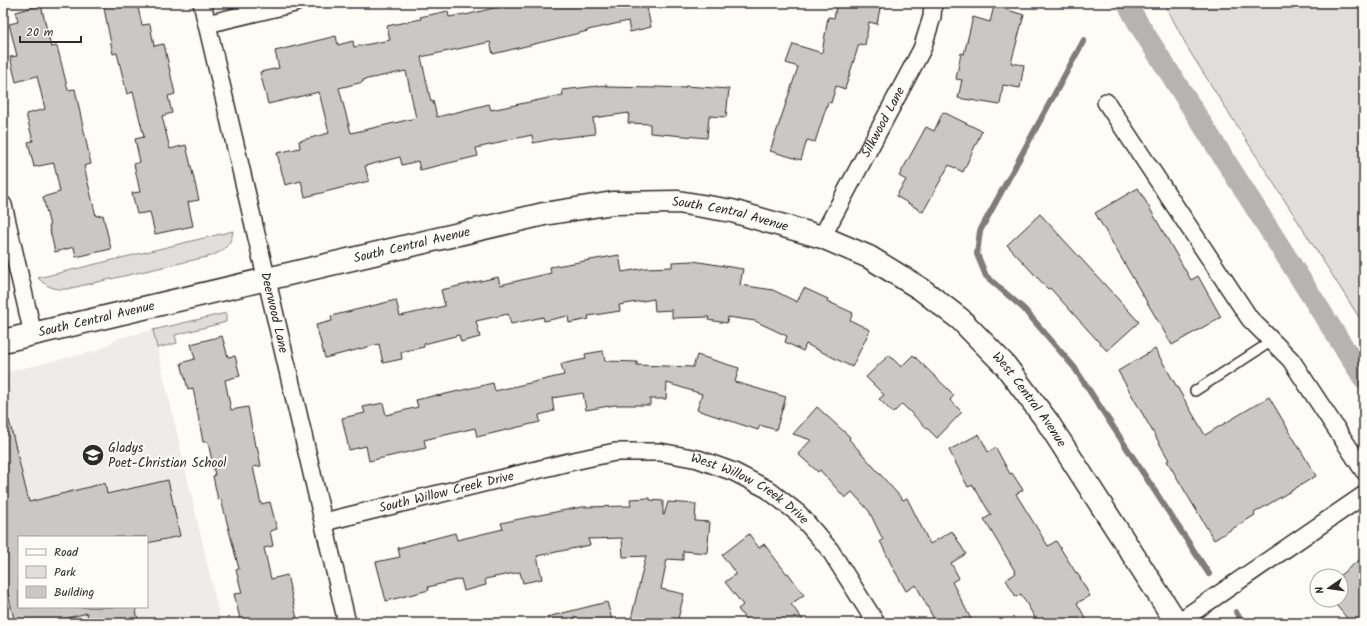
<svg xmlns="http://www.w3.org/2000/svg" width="1367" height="626" viewBox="0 0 1367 626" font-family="Kalam,sans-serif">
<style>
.built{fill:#edece8;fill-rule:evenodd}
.green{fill:#dfdeda;stroke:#858482}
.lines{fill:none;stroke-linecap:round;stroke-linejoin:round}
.stream{stroke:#7e7d7b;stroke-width:6}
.canal{stroke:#b5b4b1;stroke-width:21}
.building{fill:#c9c8c4;stroke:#2b2b2b;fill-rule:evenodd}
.lane-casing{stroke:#2b2b2b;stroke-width:12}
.street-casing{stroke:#2b2b2b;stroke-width:20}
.secondary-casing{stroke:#2b2b2b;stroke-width:25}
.lane{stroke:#fdfcf7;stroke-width:9}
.street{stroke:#fdfcf7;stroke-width:17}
.secondary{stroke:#fdfcf7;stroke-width:22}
.labels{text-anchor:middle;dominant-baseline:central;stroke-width:4;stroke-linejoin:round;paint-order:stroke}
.street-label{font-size:13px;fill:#2b2b2b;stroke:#fdfcf7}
.poi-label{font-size:13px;fill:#2b2b2b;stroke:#fdfcf7;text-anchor:start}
</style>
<rect width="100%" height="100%" fill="#fdfcf7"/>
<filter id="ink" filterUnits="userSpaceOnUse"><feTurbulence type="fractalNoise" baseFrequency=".025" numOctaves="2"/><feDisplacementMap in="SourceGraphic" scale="8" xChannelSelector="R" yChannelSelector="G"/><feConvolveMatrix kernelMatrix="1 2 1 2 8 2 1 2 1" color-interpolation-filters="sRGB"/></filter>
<g filter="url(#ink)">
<path class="built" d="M153,330L221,623H3V373L96,351L119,338ZM19,537H147V607H19Z"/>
<g class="green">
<path d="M1164,3H1364V325L1190,52Z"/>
<path d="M233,231C231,245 224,251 211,256L67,289C55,290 47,287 38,278Z"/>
<path d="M226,313V322L175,335L177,343L157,348L153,330Z"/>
</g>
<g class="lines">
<g class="stream">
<path d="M1084,40L980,231L977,254L986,276L1024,309L1074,367L1209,574"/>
<path d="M1236,612L1242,623"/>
</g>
<path class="canal" d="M1127,3L1138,23L1364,379"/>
</g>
<g class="building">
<path d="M103,3H137L142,25L150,24L154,46L164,44L175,94L168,96L172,113L162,116L170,149L186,145L199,200L188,202L193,226L155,234L150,212L137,214L132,193L140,192L134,164L140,162L135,139L144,137L133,92L127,94L117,53L113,54Z"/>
<path d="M505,3H646L651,27L630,32L628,21L588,30V31L493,54L490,42L421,57L431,102L433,101L437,117L489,104L491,110L563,95L562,90L607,85V87L655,88V87L685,88V86L729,89L726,117L709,116L707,138L650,133V124L628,123L629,113L593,118L595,134L553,139L533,143L532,135L499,142V143L476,148L478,156L420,170L418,161L402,165L400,157L365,166L369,181L305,197L301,181L285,185L277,153L300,148L299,141L329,133L319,92L268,104L260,72L279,68L275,51L336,36L338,45L353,41L354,47L390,40L387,26L421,19L420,17L448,11L449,17L465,14L466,15L505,5ZM406,71L416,118L351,133L339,88L363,82V80Z"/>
<path d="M837,3H881L877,24L869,22L865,45L859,44L845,89L836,86L831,103L828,102L815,142L807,140L801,160L770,151L798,67L786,63L793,44L822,53L828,17L834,18Z"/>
<path d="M41,5L51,47L57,46L68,90L75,89L91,164L84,166L96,216L103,215L111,249L76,257L74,247L55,252L49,226H50L43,197L60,192L54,163L34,167L28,142L33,141L26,114L45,109L37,76L16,82L10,57L17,56L9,24L18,22L16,12Z"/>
<path d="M994,6L1024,15L1011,63L1024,65L1020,88L1003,85L1000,105L958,98L962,80L956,79L961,53L964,54L973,17L990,22Z"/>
<path d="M943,112L982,131L963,172L949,165L923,212L896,196L906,180L899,176L926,127L934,131Z"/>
<path d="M1138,188L1191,280L1198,276L1221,317L1172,345L1095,213Z"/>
<path d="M1040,214L1139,322L1107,351L1050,288L1048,289L1007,245Z"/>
<path d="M619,255L622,272L646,268L672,267V262L693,261L743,269L740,285L773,290L797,302L804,288L828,299L827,301L853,313L850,320L870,330L852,367L806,344L803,351L785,342L787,336L755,321L728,317L727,323L708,320L709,317L672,318V310L655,311L654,299L619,305L620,311L588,316L589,319L569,323L568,316L544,321L543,317L511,324L508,314L476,321L480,337L461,342L459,335L424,344V347L401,352L402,359L383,363L379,344L325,358L316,325L332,321L331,316L396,300L400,316L445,306L441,290L498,277L500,285L551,273L550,267Z"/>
<path d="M222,336L228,357L235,356L240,376L225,380L231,410L248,407L255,446H257L261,466L253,467L261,504L270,502L277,529L270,531L273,546L264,548L271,579L287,575L298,623H241L234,594L242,593L236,570L239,569L221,499L218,500L213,476L215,475L208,442H203L193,388L188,389L181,363L195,359L191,344Z"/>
<path d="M1155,349L1205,435L1269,397L1316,476L1254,513L1255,515L1214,540L1167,461L1169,460L1118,371Z"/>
<path d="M603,351L605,361L637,362V365L693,367L697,355L739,368L735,382L786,397L776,430L760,425L758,430L697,410L702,394L667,383L666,399H650V405H615L586,410L583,393L552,398L554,411L539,415L540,422L477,437L475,428L424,440L426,448L369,461L366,446L349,450L342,418L365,413L363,407L383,403L386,415L418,407L416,400L437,395V396L493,383L495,391L564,375L561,364L586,359L585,354Z"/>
<path d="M889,355L901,367L913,355L954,395L950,400L962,412L937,438L902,404L893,413L879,399L884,395L866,377Z"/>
<path d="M817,407L850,437L849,439L903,500L907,498L930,544L952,531L966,554L951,563L959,578L952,582L973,623H936L916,585L906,591L892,566L880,541L883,540L869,511L852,492L845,498L820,470L818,472L798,454L811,440L793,434Z"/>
<path d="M9,420L29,502L105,483L107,494L168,480L180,536L147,543V537H19V607H135L139,623H89L87,613L48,623H15L3,573V421Z"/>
<path d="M979,434L988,452L996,448L1010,474L1012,473L1023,490L1016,494L1048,546L1056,541L1076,573L1077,572L1090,596L1077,603L1088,623H1038L1021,594L1016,597L1006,580L1016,573L984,519L991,515L973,485L968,487L949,450Z"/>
<path d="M650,498V500L663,501V515H664L668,502L696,504L695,521L710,522L707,553L683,551V560L667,559L661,589L684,594L677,623H630L646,556L623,557L622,538L588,539L590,545L537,556L542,579L523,583L520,572L485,579L486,585L464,591L461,579L428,587L429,590L386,601L376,562L400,557L398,548L455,533L457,540L503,529L501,523L529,517L582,507L631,506L630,499Z"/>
<path d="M749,534L759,548L764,544L787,574L788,573L804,595L791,604L805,623H748L738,609L743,605L725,582L736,574L722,555Z"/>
<path d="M1364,556V623H1351L1332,600H1341V576H1339Z"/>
<path d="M607,602L613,623H548L547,617Z"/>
</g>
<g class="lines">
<g class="lane-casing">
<path id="lane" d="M1195,391L1272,341"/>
</g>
<g class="street-casing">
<g id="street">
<path id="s1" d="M202,3L347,623"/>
<path d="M207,24L295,3"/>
<path d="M1106,102L1250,319L1291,360L1364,471"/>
<path d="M3,205L33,334"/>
<path id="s2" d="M822,237L922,49L932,17L933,3"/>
<path id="s3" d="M324,522L569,462L615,452H660L698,459L734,472L767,489L799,514L830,550L876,623"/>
<path d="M1177,623L1364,495"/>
</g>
</g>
<g class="secondary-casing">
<g id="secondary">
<path id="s4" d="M3,341L544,214L613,203L678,202L732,211L822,237L869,257L921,289L960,319L1005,365L1047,421L1177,623"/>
</g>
</g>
<use href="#lane" class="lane"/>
<use href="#street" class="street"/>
<use href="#secondary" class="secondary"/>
</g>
</g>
<defs>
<g id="school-disc" transform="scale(1.15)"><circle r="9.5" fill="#2b2b2b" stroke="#fdfcf7"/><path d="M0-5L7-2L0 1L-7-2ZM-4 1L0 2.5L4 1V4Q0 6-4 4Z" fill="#fff"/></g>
</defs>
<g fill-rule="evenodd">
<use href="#school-disc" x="93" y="455"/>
</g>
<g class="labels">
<g class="street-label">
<text stroke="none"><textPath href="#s2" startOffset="130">Silkwood Lane</textPath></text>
<text stroke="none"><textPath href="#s4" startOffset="744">South Central Avenue</textPath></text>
<text stroke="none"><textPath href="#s4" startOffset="420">South Central Avenue</textPath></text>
<text stroke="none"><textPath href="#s1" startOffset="318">Deerwood Lane</textPath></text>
<text stroke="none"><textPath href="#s4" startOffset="96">South Central Avenue</textPath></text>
<text stroke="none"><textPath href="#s4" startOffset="1107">West Central Avenue</textPath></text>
<text stroke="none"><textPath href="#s3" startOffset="126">South Willow Creek Drive</textPath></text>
<text stroke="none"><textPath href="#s3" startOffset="443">West Willow Creek Drive</textPath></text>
</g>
<g class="poi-label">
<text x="108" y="448">Gladys<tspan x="108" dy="15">Poet-Christian School</tspan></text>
</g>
</g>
<rect width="1367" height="626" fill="none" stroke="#fdfcf7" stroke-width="16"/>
<rect x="8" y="8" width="1351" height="610" fill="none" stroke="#2b2b2b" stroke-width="1.5" filter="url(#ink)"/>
<rect x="18" y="536" width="130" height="72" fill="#fdfcf7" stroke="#a9a8a5"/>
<rect x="26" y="549" width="20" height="6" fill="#fdfcf7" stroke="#a9a8a5"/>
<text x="54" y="556" font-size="12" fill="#2b2b2b">Road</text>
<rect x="26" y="566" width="20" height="12" fill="#dfdeda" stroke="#a9a8a5"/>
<text x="54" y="576" font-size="12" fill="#2b2b2b">Park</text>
<rect x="26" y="586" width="20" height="12" fill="#c9c8c4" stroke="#a9a8a5"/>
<text x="54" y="596" font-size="12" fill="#2b2b2b">Building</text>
<g transform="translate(1329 588) rotate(257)"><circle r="19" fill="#fdfcf7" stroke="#a9a8a5"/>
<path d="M0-3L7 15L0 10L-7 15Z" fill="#2b2b2b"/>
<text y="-6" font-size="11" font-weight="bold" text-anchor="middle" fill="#2b2b2b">N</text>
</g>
<path d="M20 36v6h61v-6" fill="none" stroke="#2b2b2b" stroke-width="2"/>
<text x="26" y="36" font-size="12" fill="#2b2b2b" stroke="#fdfcf7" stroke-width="3" paint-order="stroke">20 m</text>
</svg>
